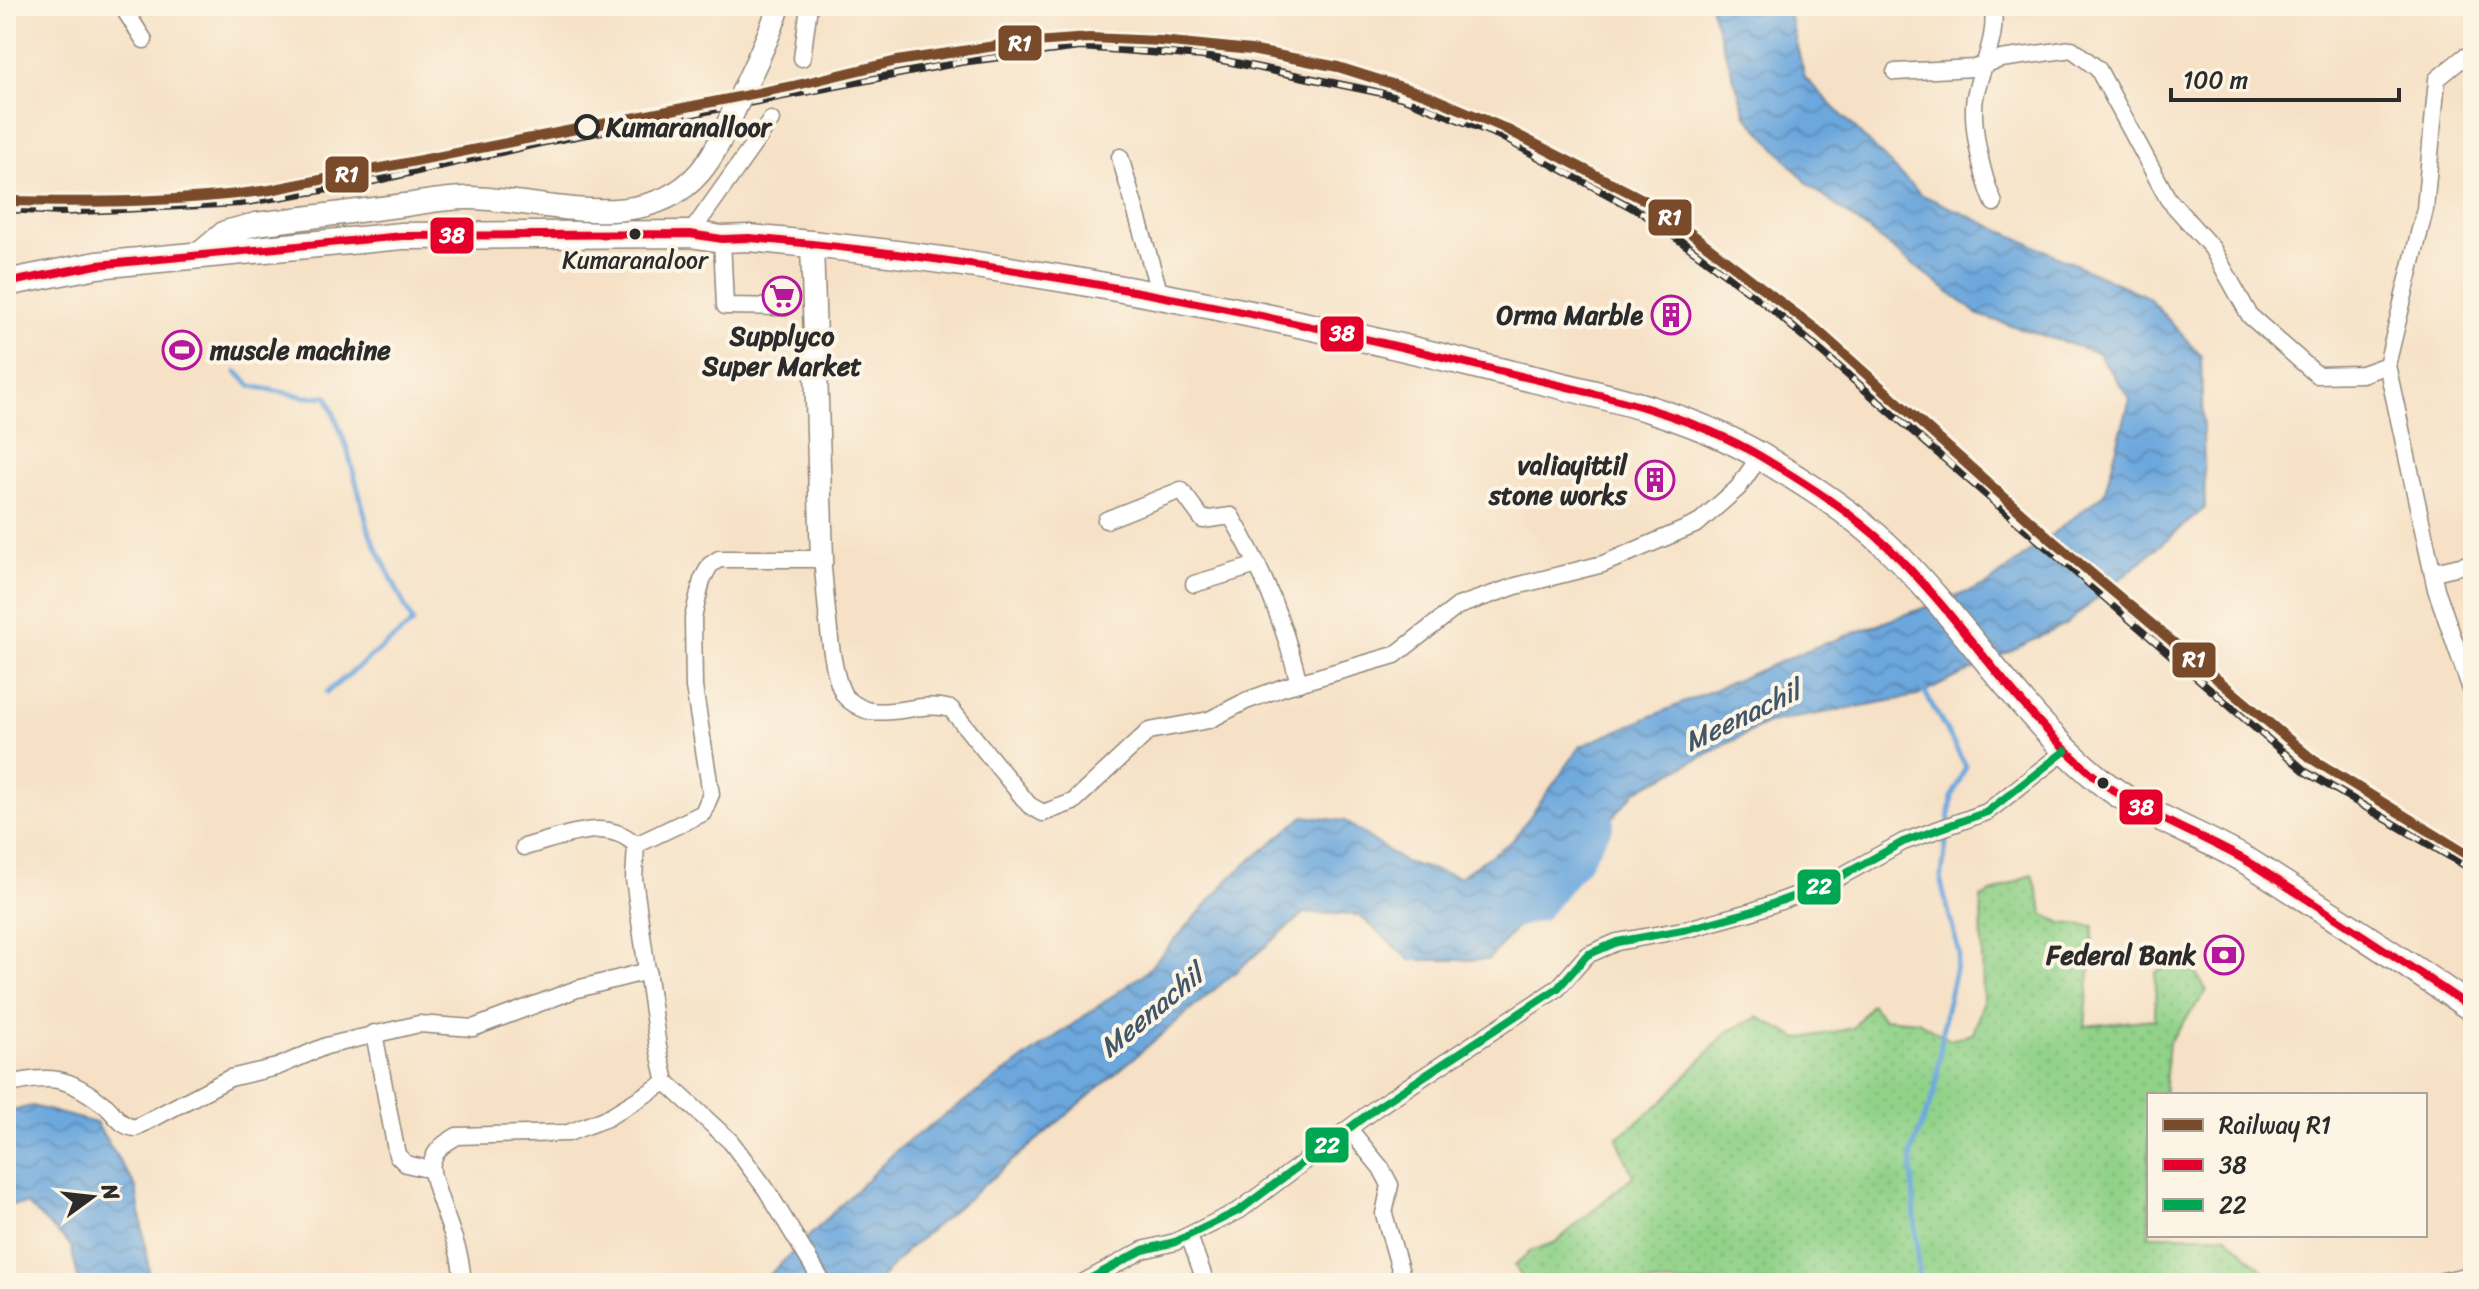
<svg xmlns="http://www.w3.org/2000/svg" width="2479" height="1289" viewBox="0 0 2479 1289" font-family="Sriracha,sans-serif">
<style>
.grass{fill:url(#grass-dots);stroke:#5e7e5a;stroke-width:2}
.water{fill:url(#water-waves);stroke:#4c6984;stroke-width:2}
.lines{fill:none;stroke-linecap:round;stroke-linejoin:round}
.stream{stroke:#6ca7dd;stroke-width:5}
.river{stroke:#6ca7dd;stroke-width:28}
.street-casing{stroke:#908678;stroke-width:19}
.secondary-casing{stroke:#908678;stroke-width:25}
.primary-casing{stroke:#908678;stroke-width:29}
.street{stroke:#fff;stroke-width:16}
.secondary{stroke:#fff;stroke-width:22}
.primary{stroke:#fff;stroke-width:26}
.rail-casing{stroke:#2b2b2b;stroke-width:8}
.rail{stroke:#fcf5e5;stroke-width:5;stroke-dasharray:15;stroke-linecap:butt}
.secondary-bridge-casing{stroke:#908678;stroke-width:25;stroke-linecap:butt}
.secondary-bridge{stroke:#fff;stroke-width:22}
.bus-1-casing{stroke:#fcf5e5;stroke-width:14}
.bus-2-casing{stroke:#fcf5e5;stroke-width:14}
.bus-1{stroke:#e4002b;stroke-width:8}
.bus-2{stroke:#00a651;stroke-width:8}
.rail-1-casing{stroke:#fcf5e5;stroke-width:16}
.rail-1{stroke:#7a4b2a;stroke-width:10}
.stop-dot{fill:#fcf5e5;stroke:#2b2b2b;stroke-width:4}
.bus-dot{fill:#2b2b2b;stroke:#fcf5e5;stroke-width:3}
.labels{text-anchor:middle;dominant-baseline:central;stroke-width:8;stroke-linejoin:round;paint-order:stroke}
.bus-label{font-size:24px;fill:#2b2b2b;stroke:#fcf5e5}
.stop-label{font-size:26px;font-weight:bold;fill:#2b2b2b;stroke:#fcf5e5;text-anchor:start}
.poi-label{font-size:26px;font-weight:bold;fill:#2b2b2b;stroke:#fcf5e5;text-anchor:end}
.water-label{font-size:28px;font-style:italic;fill:#425669;stroke:#fcf5e5}
.line-badge{stroke:#fcf5e5;stroke-width:3}
.badge-label{font-size:22px;text-anchor:middle;font-weight:bold;fill:#fff}
</style>
<defs>
<pattern id="grass-dots" width="8" height="8" patternUnits="userSpaceOnUse" patternTransform="scale(2)"><rect width="8" height="8" fill="#91d289"/><path d="M2 2h.1M6 6h.1" fill="none" stroke="#7db476" stroke-width="1.8" stroke-linecap="round"/></pattern>
<pattern id="water-waves" width="16" height="10" patternUnits="userSpaceOnUse" patternTransform="scale(2)"><rect width="16" height="10" fill="#6ca7dd"/><path d="M0 5q4-4 8 0t8 0" fill="none" stroke="#5988b3"/></pattern>
</defs>
<rect width="100%" height="100%" fill="#fcf5e5"/>
<filter id="ink" filterUnits="userSpaceOnUse"><feTurbulence type="fractalNoise" baseFrequency=".0125" numOctaves="2"/><feDisplacementMap in="SourceGraphic" scale="16" xChannelSelector="R" yChannelSelector="G"/><feConvolveMatrix kernelMatrix="1 2 1 2 8 2 1 2 1" color-interpolation-filters="sRGB"/></filter>
<filter id="wash" filterUnits="userSpaceOnUse"><feTurbulence type="fractalNoise" baseFrequency=".006" numOctaves="4" result="noise"/><feDisplacementMap in="SourceGraphic" scale="32" xChannelSelector="R" yChannelSelector="G"/><feGaussianBlur stdDeviation="1.8" result="paint"/><feColorMatrix in="noise" values="0 0 0 0 0 0 0 0 0 0 0 0 0 0 0 0 0 1.4 0 .05"/><feComposite in="paint" operator="in"/></filter>
<g filter="url(#wash)">
<rect width="100%" height="100%" fill="#f6e1c6"/>
<path class="grass" d="M2033,874L2044,915L2062,923L2094,926L2085,1026L2155,1019L2156,972L2188,960L2207,991L2169,1042L2164,1095H2149V1235H2226L2276,1283H1524L1515,1265L1531,1251L1556,1242L1633,1176L1617,1138L1662,1102L1727,1032L1758,1017L1799,1039L1853,1028L1871,1004L1883,1018L1918,1021L1949,1039L1973,1034L1983,1002L1981,898Z"/>
<g class="water">
<path d="M1710,6H1787L1805,78L1920,194L2148,297L2201,356L2205,508L2065,625L1917,696L1767,723L1636,791L1488,960H1410L1359,915L1305,913L907,1250L877,1283H761L900,1147L1145,973L1232,876L1304,816L1345,821L1404,862L1459,877L1512,841L1581,746L1810,649L1987,585L2104,494L2130,399L2098,353L1979,315L1809,185L1746,115Z"/>
<path d="M32,1106L96,1123L136,1187L151,1283H79L71,1246L27,1204L6,1205V1112Z"/>
</g>
<g class="lines">
<g class="stream">
<path d="M237,372L251,386L307,397L327,396L347,448L370,534L413,623L327,692"/>
<path d="M1919,1283L1911,1153L1935,1091L1945,1014L1959,953L1941,882L1952,797L1966,766L1922,687"/>
</g>
<path class="river" d="M1498,919L1538,907L1581,854L1600,823"/>
</g>
</g>
<g filter="url(#ink)">
<g class="lines">
<g class="street-casing">
<g id="street">
<path d="M122,6L144,40"/>
<path d="M1992,6C1999,33 1982,66 1976,92C1969,120 1982,176 1994,203"/>
<path d="M2473,55L2464,57L2437,79L2425,209L2387,365L2436,589L2473,695"/>
<path d="M802,58L809,6"/>
<path d="M1895,72L1974,68L2001,59L2072,49L2098,69L2168,199L2212,248L2250,316L2317,375L2362,374L2387,365"/>
<path d="M1120,157L1161,298"/>
<path d="M690,234L771,120"/>
<path d="M722,239L725,306L785,307"/>
<path d="M1106,520L1181,490L1203,520L1231,516C1262,567 1284,624 1299,683"/>
<path d="M2434,572L2473,563"/>
<path d="M1194,584L1257,565"/>
<path d="M524,847C561,838 605,815 636,845"/>
<path d="M374,1033L397,1155L406,1164L432,1170"/>
<path d="M6,1085C52,1074 67,1076 106,1106C116,1115 120,1126 135,1128L230,1078L277,1067L326,1046L419,1024L473,1028L577,989L648,971"/>
<path d="M1349,1129L1381,1168L1390,1185L1384,1214L1404,1283"/>
<path d="M1189,1236L1206,1283"/>
<path d="M463,1283C462,1273 461,1262 458,1252C454,1234 428,1175 432,1163C435,1149 445,1143 457,1136L568,1133L607,1118L666,1082"/>
<path d="M823,1283L766,1189L731,1142L666,1082L658,1047L634,879L636,845L703,813L711,794L694,687L693,618L702,580L710,565L719,559H822C826,591 829,671 844,695C848,701 863,710 870,711C898,715 924,701 951,709L1029,805L1043,813L1073,802L1149,731L1209,720L1246,701L1284,687L1395,655L1458,606L1516,586L1603,564L1697,524L1738,488L1760,456"/>
<path d="M1082,1283L1143,1250L1175,1242L1240,1210L1376,1108L1558,988L1587,955L1617,942L1688,929L1753,911L1827,884L1903,842L1987,812L2065,751"/>
<path d="M2434,1283L2461,1277L2466,1283"/>
</g>
</g>
<g class="secondary-casing">
<g id="secondary">
<path d="M812,244L822,559"/>
<path d="M199,254L225,232L256,224L405,205"/>
</g>
</g>
<g class="primary-casing">
<path id="primary" d="M6,283L97,265L402,236L690,234L722,239L749,238C999,260 1248,308 1491,369C1581,391 1681,409 1760,456C1805,483 1850,511 1888,547C1963,619 2017,712 2098,779C2139,813 2205,836 2252,864C2326,911 2400,959 2473,1009"/>
</g>
<use href="#street" class="street"/>
<use href="#secondary" class="secondary"/>
<use href="#primary" class="primary"/>
<g class="rail-casing">
<path id="rail" d="M6,209L61,212L241,203L360,184L540,143L961,62L1080,47L1202,56L1401,97L1498,135L1644,214L1766,304L2306,772L2473,870"/>
</g>
<use href="#rail" class="rail"/>
<g class="secondary-bridge-casing">
<path id="secondary-bridge" d="M405,205C427,202 450,197 472,198C544,200 645,237 700,172C717,152 727,125 738,102C752,70 769,39 779,6"/>
</g>
<use href="#secondary-bridge" class="secondary-bridge"/>
<g class="bus-1-casing">
<path id="bus-1" d="M6,283L97,265L402,236L690,234L722,239L749,238C999,260 1248,308 1491,369C1581,391 1681,409 1760,456C1805,483 1850,511 1888,547C1963,619 2017,712 2098,779C2139,813 2205,836 2252,864C2326,911 2400,959 2473,1009"/>
</g>
<g class="bus-2-casing">
<path id="bus-2" d="M1082,1283L1143,1250L1175,1242L1240,1210L1376,1108L1558,988L1587,955L1617,942L1688,929L1753,911L1827,884L1903,842L1987,812L2065,751"/>
</g>
<use href="#bus-1" class="bus-1"/>
<use href="#bus-2" class="bus-2"/>
<g class="rail-1-casing">
<path id="rail-1" d="M6,201C95,203 182,202 270,190L793,86L897,61L1008,44L1089,38L1161,41L1251,50L1338,67L1424,94L1502,127L1654,205L1817,330L2053,541L2312,759L2473,858"/>
</g>
<use href="#rail-1" class="rail-1"/>
</g>
</g>
<defs>
<g id="supermarket-ring" transform="scale(2)"><circle r="9.5" fill="#fcf5e5" stroke="#b5179e" stroke-width="1.5"/><path d="M-6-5.5h2.5l.6 2H6L4.5 2H-2.5L-4.4-4H-6ZM-1.5 3.2a1.3 1.3 0 1 0 .1 0ZM3 3.2a1.3 1.3 0 1 0 .1 0Z" fill="#b5179e"/></g>
<g id="building-ring" transform="scale(2)"><circle r="9.5" fill="#fcf5e5" stroke="#b5179e" stroke-width="1.5"/><path d="M-4-6H4V6H1V3H-1V6H-4ZM-2.5-4.3h1.7v1.8h-1.7ZM.8-4.3h1.7v1.8H.8ZM-2.5-1h1.7V.8h-1.7ZM.8-1h1.7V.8H.8Z" fill="#b5179e"/></g>
<g id="stadium-ring" transform="scale(2)"><circle r="9.5" fill="#fcf5e5" stroke="#b5179e" stroke-width="1.5"/><path d="M0-5a6.5 5 0 1 0 0 10a6.5 5 0 1 0 0-10ZM-3.5-1.8h7v3.6h-7Z" fill="#b5179e"/></g>
<g id="bank-ring" transform="scale(2)"><circle r="9.5" fill="#fcf5e5" stroke="#b5179e" stroke-width="1.5"/><path d="M-6-4H6V4H-6ZM0-2.3a2.3 2.3 0 1 0 0 4.6a2.3 2.3 0 1 0 0-4.6Z" fill="#b5179e"/></g>
</defs>
<g fill-rule="evenodd">
<use href="#supermarket-ring" x="782" y="296"/>
<use href="#building-ring" x="1671" y="315"/>
<use href="#stadium-ring" x="182" y="350"/>
<use href="#building-ring" x="1655" y="480"/>
<use href="#bank-ring" x="2224" y="955"/>
</g>
<circle class="stop-dot" cx="587" cy="127" r="11"/>
<g class="bus-dot">
<circle cx="635" cy="234" r="7"/>
<circle cx="2103" cy="783" r="7"/>
</g>
<g class="labels">
<g class="bus-label">
<text x="635" y="260">Kumaranaloor</text>
</g>
<g class="stop-label">
<text x="606" y="127">Kumaranalloor</text>
</g>
<g class="poi-label">
<text x="1643" y="315">Orma Marble</text>
<text x="782" y="336" text-anchor="middle">Supplyco<tspan x="782" dy="30">Super Market</tspan></text>
<text x="210" y="350" text-anchor="start">muscle machine</text>
<text x="1627" y="465">valiayittil<tspan x="1627" dy="30">stone works</tspan></text>
<text x="2196" y="955">Federal Bank</text>
</g>
<g class="water-label">
<text transform="translate(1742 716) rotate(-26)">Meenachil</text>
<text transform="translate(1151 1011) rotate(-40)">Meenachil</text>
</g>
</g>
<g class="line-badge">
<rect x="997" y="24" width="46" height="38" rx="8" fill="#7a4b2a"/>
<rect x="324" y="155" width="46" height="39" rx="8" fill="#7a4b2a"/>
<rect x="1647" y="198" width="46" height="39" rx="8" fill="#7a4b2a"/>
<rect x="429" y="216" width="46" height="39" rx="8" fill="#e4002b"/>
<rect x="1319" y="315" width="46" height="38" rx="8" fill="#e4002b"/>
<rect x="2171" y="641" width="46" height="38" rx="8" fill="#7a4b2a"/>
<rect x="2118" y="788" width="46" height="38" rx="8" fill="#e4002b"/>
<rect x="1796" y="868" width="46" height="38" rx="8" fill="#00a651"/>
<rect x="1304" y="1126" width="46" height="38" rx="8" fill="#00a651"/>
</g>
<g class="badge-label">
<text x="1020" y="51">R1</text>
<text x="347" y="182">R1</text>
<text x="1670" y="225">R1</text>
<text x="452" y="243">38</text>
<text x="1342" y="341">38</text>
<text x="2194" y="667">R1</text>
<text x="2141" y="815">38</text>
<text x="1819" y="894">22</text>
<text x="1327" y="1153">22</text>
</g>
<rect width="2479" height="1289" fill="none" stroke="#fcf5e5" stroke-width="32"/>
<rect x="2147" y="1093" width="280" height="144" fill="#fcf5e5" stroke="#a8a49b" stroke-width="2"/>
<rect x="2163" y="1119" width="40" height="12" fill="#7a4b2a" stroke="#a8a49b" stroke-width="2"/>
<text x="2219" y="1133" font-size="24" fill="#2b2b2b">Railway R1</text>
<rect x="2163" y="1159" width="40" height="12" fill="#e4002b" stroke="#a8a49b" stroke-width="2"/>
<text x="2219" y="1173" font-size="24" fill="#2b2b2b">38</text>
<rect x="2163" y="1199" width="40" height="12" fill="#00a651" stroke="#a8a49b" stroke-width="2"/>
<text x="2219" y="1213" font-size="24" fill="#2b2b2b">22</text>
<g transform="translate(92 1197) rotate(75)" stroke="#fcf5e5" stroke-width="6" paint-order="stroke">
<path d="M0-6L14 30L0 20L-14 30Z" fill="#2b2b2b"/>
<text y="-12" font-size="22" font-weight="bold" text-anchor="middle" fill="#2b2b2b">N</text>
</g>
<path d="M2171 88v12h228v-12" fill="none" stroke="#2b2b2b" stroke-width="4"/>
<text x="2183" y="88" font-size="24" fill="#2b2b2b" stroke="#fcf5e5" stroke-width="6" paint-order="stroke">100 m</text>
</svg>
